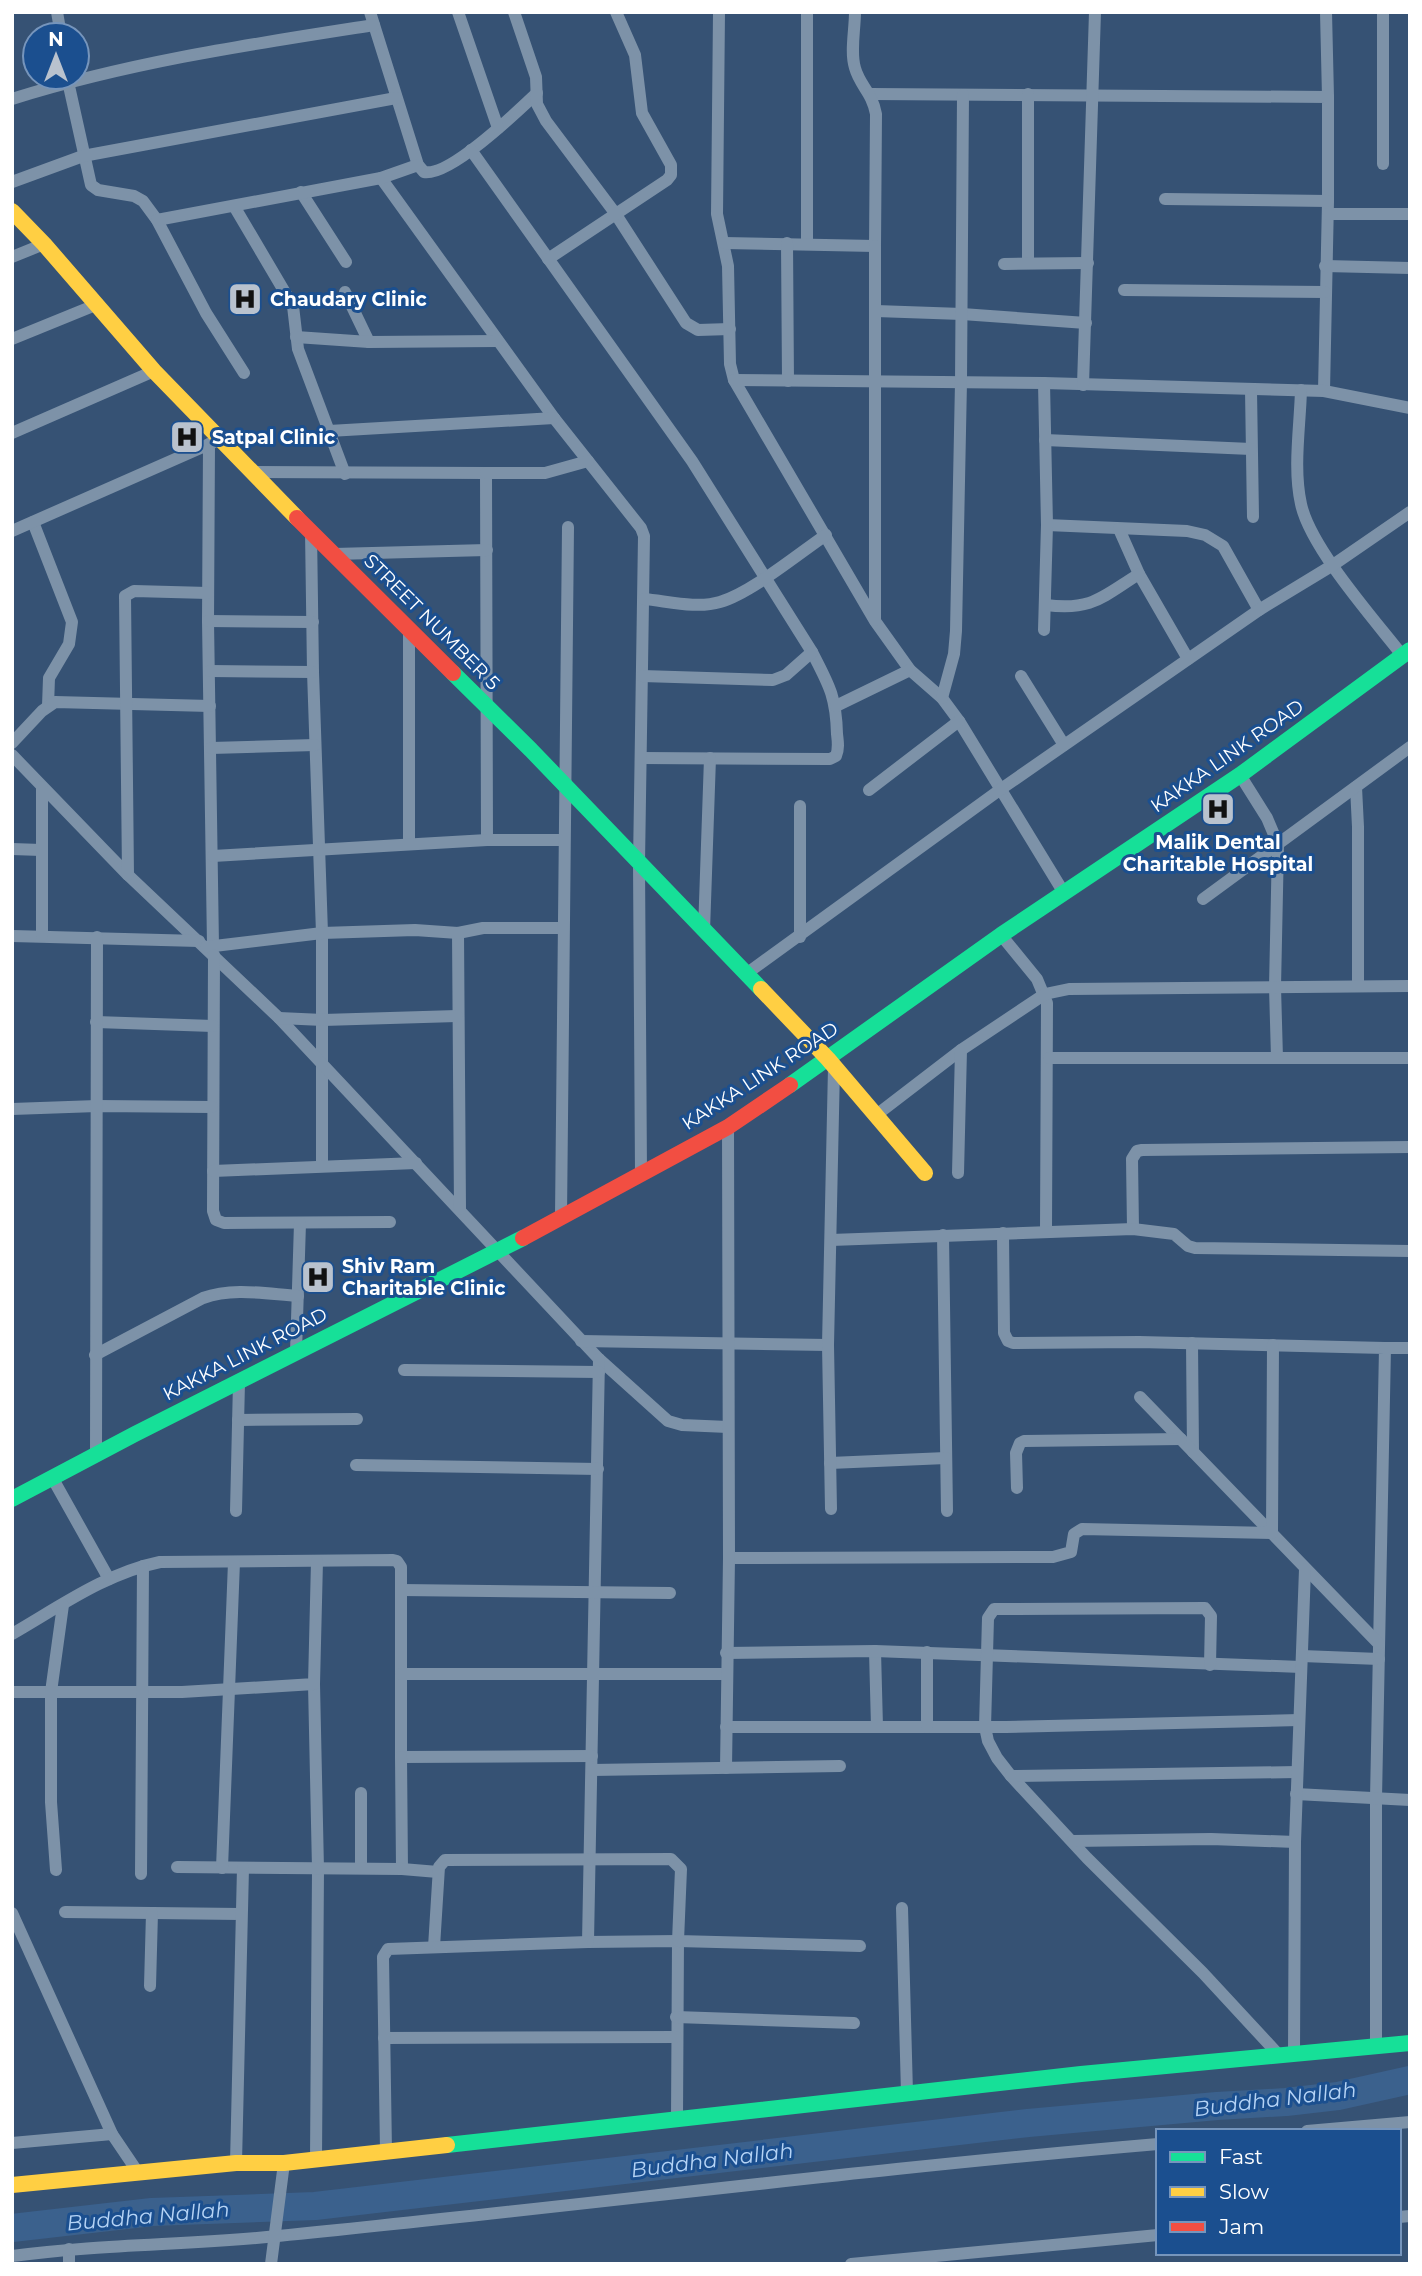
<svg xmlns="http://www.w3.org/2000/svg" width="1422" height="2276" viewBox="0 0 1422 2276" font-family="Montserrat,sans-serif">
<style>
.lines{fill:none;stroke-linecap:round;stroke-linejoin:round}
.river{stroke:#3b618d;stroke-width:28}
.street{stroke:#7d92a8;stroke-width:12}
.fast{stroke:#16e098;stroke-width:16}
.slow{stroke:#ffcf43;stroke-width:16}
.jam{stroke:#f24e42;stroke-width:16}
.labels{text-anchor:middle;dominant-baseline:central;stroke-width:6;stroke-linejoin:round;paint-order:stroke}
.poi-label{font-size:19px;font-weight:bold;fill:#fff;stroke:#1b4f8f;text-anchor:start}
.street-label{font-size:19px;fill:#fff;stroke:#1b4f8f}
.water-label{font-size:21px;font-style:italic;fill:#b5d3f5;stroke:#1b4f8f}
</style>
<rect width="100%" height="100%" fill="#365274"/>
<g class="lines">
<path class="river" d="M12,2228L152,2212L315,2206L1028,2123L1217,2106L1286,2102L1338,2096L1410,2080"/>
<g class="street">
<path d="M57,12L61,35"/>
<path d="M370,12L418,165L424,172C449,177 518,111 537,93"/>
<path d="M458,12L498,128"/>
<path d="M514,12L536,77L537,104L546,121L615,213L686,323L698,330L730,329"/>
<path d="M719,12L717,214L728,266L730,364L734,380L875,621L910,670L942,698L959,721L1064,893"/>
<path d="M807,12V243"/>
<path d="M1326,12L1328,97"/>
<path d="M1383,12V164"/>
<path d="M67,77L91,185L98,190L134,196L143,201L157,220L206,313L244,373"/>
<path d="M871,94L1328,97V201L1324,391"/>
<path d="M12,99C130,62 252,44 374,25"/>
<path d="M471,150L692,461L812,652C829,685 836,696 837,734C838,742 839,749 836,756L830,759L641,758"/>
<path d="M381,178L554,418L641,528L644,536L639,863L641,1174"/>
<path d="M12,182L83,156L396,98"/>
<path d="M301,192L346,262"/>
<path d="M1165,199L1328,201"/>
<path d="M234,206L293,306L298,349L345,474"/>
<path d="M1328,214H1410"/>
<path d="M157,220L381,178L418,165"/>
<path d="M724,243L875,246L876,114C872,92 860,86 855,68C850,52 855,30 855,12"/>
<path d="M787,243L788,381"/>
<path d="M12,257L44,244"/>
<path d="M548,259L667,180L671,175V165L642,113L635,55L616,12"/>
<path d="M1028,263V94"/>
<path d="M1004,264L1088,263"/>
<path d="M1325,266L1410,268"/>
<path d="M1124,290L1325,292"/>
<path d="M345,292L369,342"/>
<path d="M876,311L962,314L1086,323"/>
<path d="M296,337L369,342L498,341"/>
<path d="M12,339L98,304"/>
<path d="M734,380L1044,383L1324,391L1410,408"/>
<path d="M1083,385L1095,12"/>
<path d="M1251,390L1253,517"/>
<path d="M1301,390C1300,427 1293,468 1301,504C1310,547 1373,618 1402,655"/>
<path d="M329,431L554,418"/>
<path d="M12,433L154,371"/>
<path d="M1045,440L1251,449"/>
<path d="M209,444L208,621L213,946"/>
<path d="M251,472L486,473L487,840"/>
<path d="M486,473H545L588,461"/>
<path d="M33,522L72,622L69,644L49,678L48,706"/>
<path d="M1047,525L1187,531L1205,535L1223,546L1259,610"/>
<path d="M1119,529L1139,574L1188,659"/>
<path d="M12,531L214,442"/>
<path d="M311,531L313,672L322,933V1165"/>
<path d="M334,554L487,550"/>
<path d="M644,599C667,601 697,609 720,602C751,593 798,554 826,535"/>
<path d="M1046,605C1092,611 1102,597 1139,574"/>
<path d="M875,620V246"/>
<path d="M208,621L313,622"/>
<path d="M409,629V844"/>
<path d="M1044,630L1047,525L1044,383"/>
<path d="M210,671L313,672"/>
<path d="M642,676L773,680L786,675L812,652"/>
<path d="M1021,676L1064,745"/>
<path d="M942,698L954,654L956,631L961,382L963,95"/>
<path d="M836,706L910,670"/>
<path d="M12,743L42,711L55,702L210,706"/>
<path d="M211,748L315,745"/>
<path d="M12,755L128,875L279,1018L599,1359L668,1421L682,1425L728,1427"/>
<path d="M1240,775L1267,818L1278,844L1275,987L1277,1058"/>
<path d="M1356,787L1358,827V986"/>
<path d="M869,790L959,721"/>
<path d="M800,806V937"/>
<path d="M12,849L41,850"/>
<path d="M213,856L487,840H563"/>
<path d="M128,875L125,596L134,591L208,593"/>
<path d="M1203,899L1410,747"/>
<path d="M704,931L710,758"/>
<path d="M458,933L460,1209"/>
<path d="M1001,935L1037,979L1047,1003L1046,1231"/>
<path d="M12,936L199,941"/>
<path d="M42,936V787"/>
<path d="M206,947L322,933L415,930L458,933L483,928H563"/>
<path d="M214,955L213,1211L216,1220L224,1223L390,1222"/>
<path d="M746,974L1001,789L1259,610L1333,565L1410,512"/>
<path d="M279,1018L323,1020L457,1016"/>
<path d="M96,1022L213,1026"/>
<path d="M1049,1058H1410"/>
<path d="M12,1109L97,1106L212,1107"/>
<path d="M875,1116L961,1050L1045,994L1069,989L1410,986"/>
<path d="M213,1171L416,1163"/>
<path d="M958,1173L961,1050"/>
<path d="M561,1217L568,527"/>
<path d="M1133,1229L1132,1159L1137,1151L1142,1150L1410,1147"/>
<path d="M1003,1233L1004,1333L1008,1341L1013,1343L1139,1342L1385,1348L1376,1798V2047"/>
<path d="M943,1235L947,1511"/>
<path d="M831,1240L1133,1229L1174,1234L1188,1246L1195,1248L1410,1251"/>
<path d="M581,1341L828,1345"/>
<path d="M1192,1343L1193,1452"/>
<path d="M1385,1348H1410"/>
<path d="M296,1352L300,1223"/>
<path d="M95,1355L203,1298C233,1287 267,1294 298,1296"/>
<path d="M599,1359L588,1942L678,1941L677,2118"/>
<path d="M404,1370L599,1372"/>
<path d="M1140,1397L1379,1644"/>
<path d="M238,1420L357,1419"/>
<path d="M96,1455L97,937"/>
<path d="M830,1463L946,1458"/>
<path d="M356,1465L598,1469"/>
<path d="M53,1479L109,1579"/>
<path d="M1017,1488L1016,1453L1020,1443L1024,1441L1181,1439"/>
<path d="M831,1509L828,1345L834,1067"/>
<path d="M236,1511L239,1382"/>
<path d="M729,1558L1053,1557L1071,1552L1074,1534L1082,1529L1272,1533L1273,1345"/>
<path d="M401,1590L670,1593"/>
<path d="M12,1634C59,1607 106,1573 160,1562L393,1560L397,1561L401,1567V1757L592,1756"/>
<path d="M875,1651L877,1727"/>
<path d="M726,1653L875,1651L1301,1667"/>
<path d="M1302,1656L1379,1659"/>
<path d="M1210,1665L1211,1616L1205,1608L994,1609L988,1618L985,1727L988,1741L997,1758L1011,1776L1087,1858L1203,1973L1278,2054"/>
<path d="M401,1674H726"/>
<path d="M314,1684L318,1869L316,2160"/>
<path d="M12,1692H182L314,1684L317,1561"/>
<path d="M726,1727H1006L1299,1720"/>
<path d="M927,1727V1652"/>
<path d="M401,1757L402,1869"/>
<path d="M726,1768L729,1558L728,1127"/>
<path d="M592,1770L840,1766"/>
<path d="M1011,1776L1297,1772"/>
<path d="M361,1793V1868"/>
<path d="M1296,1794L1410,1800"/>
<path d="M1073,1841L1211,1839L1295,1842"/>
<path d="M177,1867L402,1869L438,1872"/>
<path d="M222,1868L234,1562"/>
<path d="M56,1870L51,1802V1692L63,1605"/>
<path d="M141,1874L143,1566"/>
<path d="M902,1908L907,2093"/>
<path d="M65,1912L240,1914"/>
<path d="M12,1913L112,2134L137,2171"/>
<path d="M434,1947L439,1867L445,1860L671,1859L681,1869L678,1941L860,1946"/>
<path d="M150,1986L152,1913"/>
<path d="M676,2017L854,2023"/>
<path d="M384,2038L676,2037"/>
<path d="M1294,2053L1295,1842L1305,1569"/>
<path d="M1307,2131L1410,2122"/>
<path d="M12,2143L112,2134"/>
<path d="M386,2151L383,1957L388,1949L588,1942"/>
<path d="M236,2163L243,1868"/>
<path d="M1399,2217L1410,2216"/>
<path d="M69,2249V2264"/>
<path d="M12,2256C100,2244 189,2245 278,2236C571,2207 864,2169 1158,2144"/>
<path d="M271,2264L284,2163"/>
<path d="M851,2264L1158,2235"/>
</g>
<g class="fast">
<path d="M453,673L531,750L761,989"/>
<path d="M790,1085L1001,935L1240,775L1410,650"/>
<path d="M12,1499L135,1434L523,1238"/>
<path d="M447,2145L1081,2074L1410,2043"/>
</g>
<g class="slow">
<path d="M12,211L44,244L154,371L297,518"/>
<path d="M761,989L828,1059L925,1173"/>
<path d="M12,2185L236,2163H284L447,2145"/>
</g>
<g class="jam">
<path d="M297,518L453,673"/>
<path d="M523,1238L728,1127L790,1085"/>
</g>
</g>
<defs>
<g id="hospital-square" transform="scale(1.75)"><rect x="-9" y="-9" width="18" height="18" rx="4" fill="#b9c2ce" stroke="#1b4f8f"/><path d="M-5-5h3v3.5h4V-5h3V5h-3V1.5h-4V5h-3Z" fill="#111"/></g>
</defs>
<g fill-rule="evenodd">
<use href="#hospital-square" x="245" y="299"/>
<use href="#hospital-square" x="187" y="437"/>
<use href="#hospital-square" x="1218" y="809"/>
<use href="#hospital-square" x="318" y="1277"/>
</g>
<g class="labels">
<g class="poi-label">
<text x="270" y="299">Chaudary Clinic</text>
<text x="212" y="437">Satpal Clinic</text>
<text x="1218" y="842" text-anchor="middle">Malik Dental<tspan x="1218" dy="22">Charitable Hospital</tspan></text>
<text x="342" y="1266">Shiv Ram<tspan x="342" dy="22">Charitable Clinic</tspan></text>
</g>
<g class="street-label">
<text transform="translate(432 622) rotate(45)">STREET NUMBER 5</text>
<text transform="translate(1227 756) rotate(-35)">KAKKA LINK ROAD</text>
<text transform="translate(760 1076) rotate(-33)">KAKKA LINK ROAD</text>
<text transform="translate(245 1354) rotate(-27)">KAKKA LINK ROAD</text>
</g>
<g class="water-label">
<text transform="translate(1275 2099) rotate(-7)">Buddha Nallah</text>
<text transform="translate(712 2160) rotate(-7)">Buddha Nallah</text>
<text transform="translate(148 2216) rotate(-5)">Buddha Nallah</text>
</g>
</g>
<rect width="1422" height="2276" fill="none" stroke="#ffffff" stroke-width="28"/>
<rect x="1156" y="2129" width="245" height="126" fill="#1b4f8f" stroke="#7695bc" stroke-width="2"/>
<rect x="1170" y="2152" width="35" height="10" fill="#16e098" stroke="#7695bc" stroke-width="2"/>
<text x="1219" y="2164" font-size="21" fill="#ffffff">Fast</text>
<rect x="1170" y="2187" width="35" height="10" fill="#ffcf43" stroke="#7695bc" stroke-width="2"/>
<text x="1219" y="2199" font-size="21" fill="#ffffff">Slow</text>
<rect x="1170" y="2222" width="35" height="10" fill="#f24e42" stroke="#7695bc" stroke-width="2"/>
<text x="1219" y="2234" font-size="21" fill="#ffffff">Jam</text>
<g transform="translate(56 56)"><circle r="33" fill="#1b4f8f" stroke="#7695bc" stroke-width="2"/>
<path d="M0-5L12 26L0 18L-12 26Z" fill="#b9c2ce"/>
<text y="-10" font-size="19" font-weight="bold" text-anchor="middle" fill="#ffffff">N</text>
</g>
</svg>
